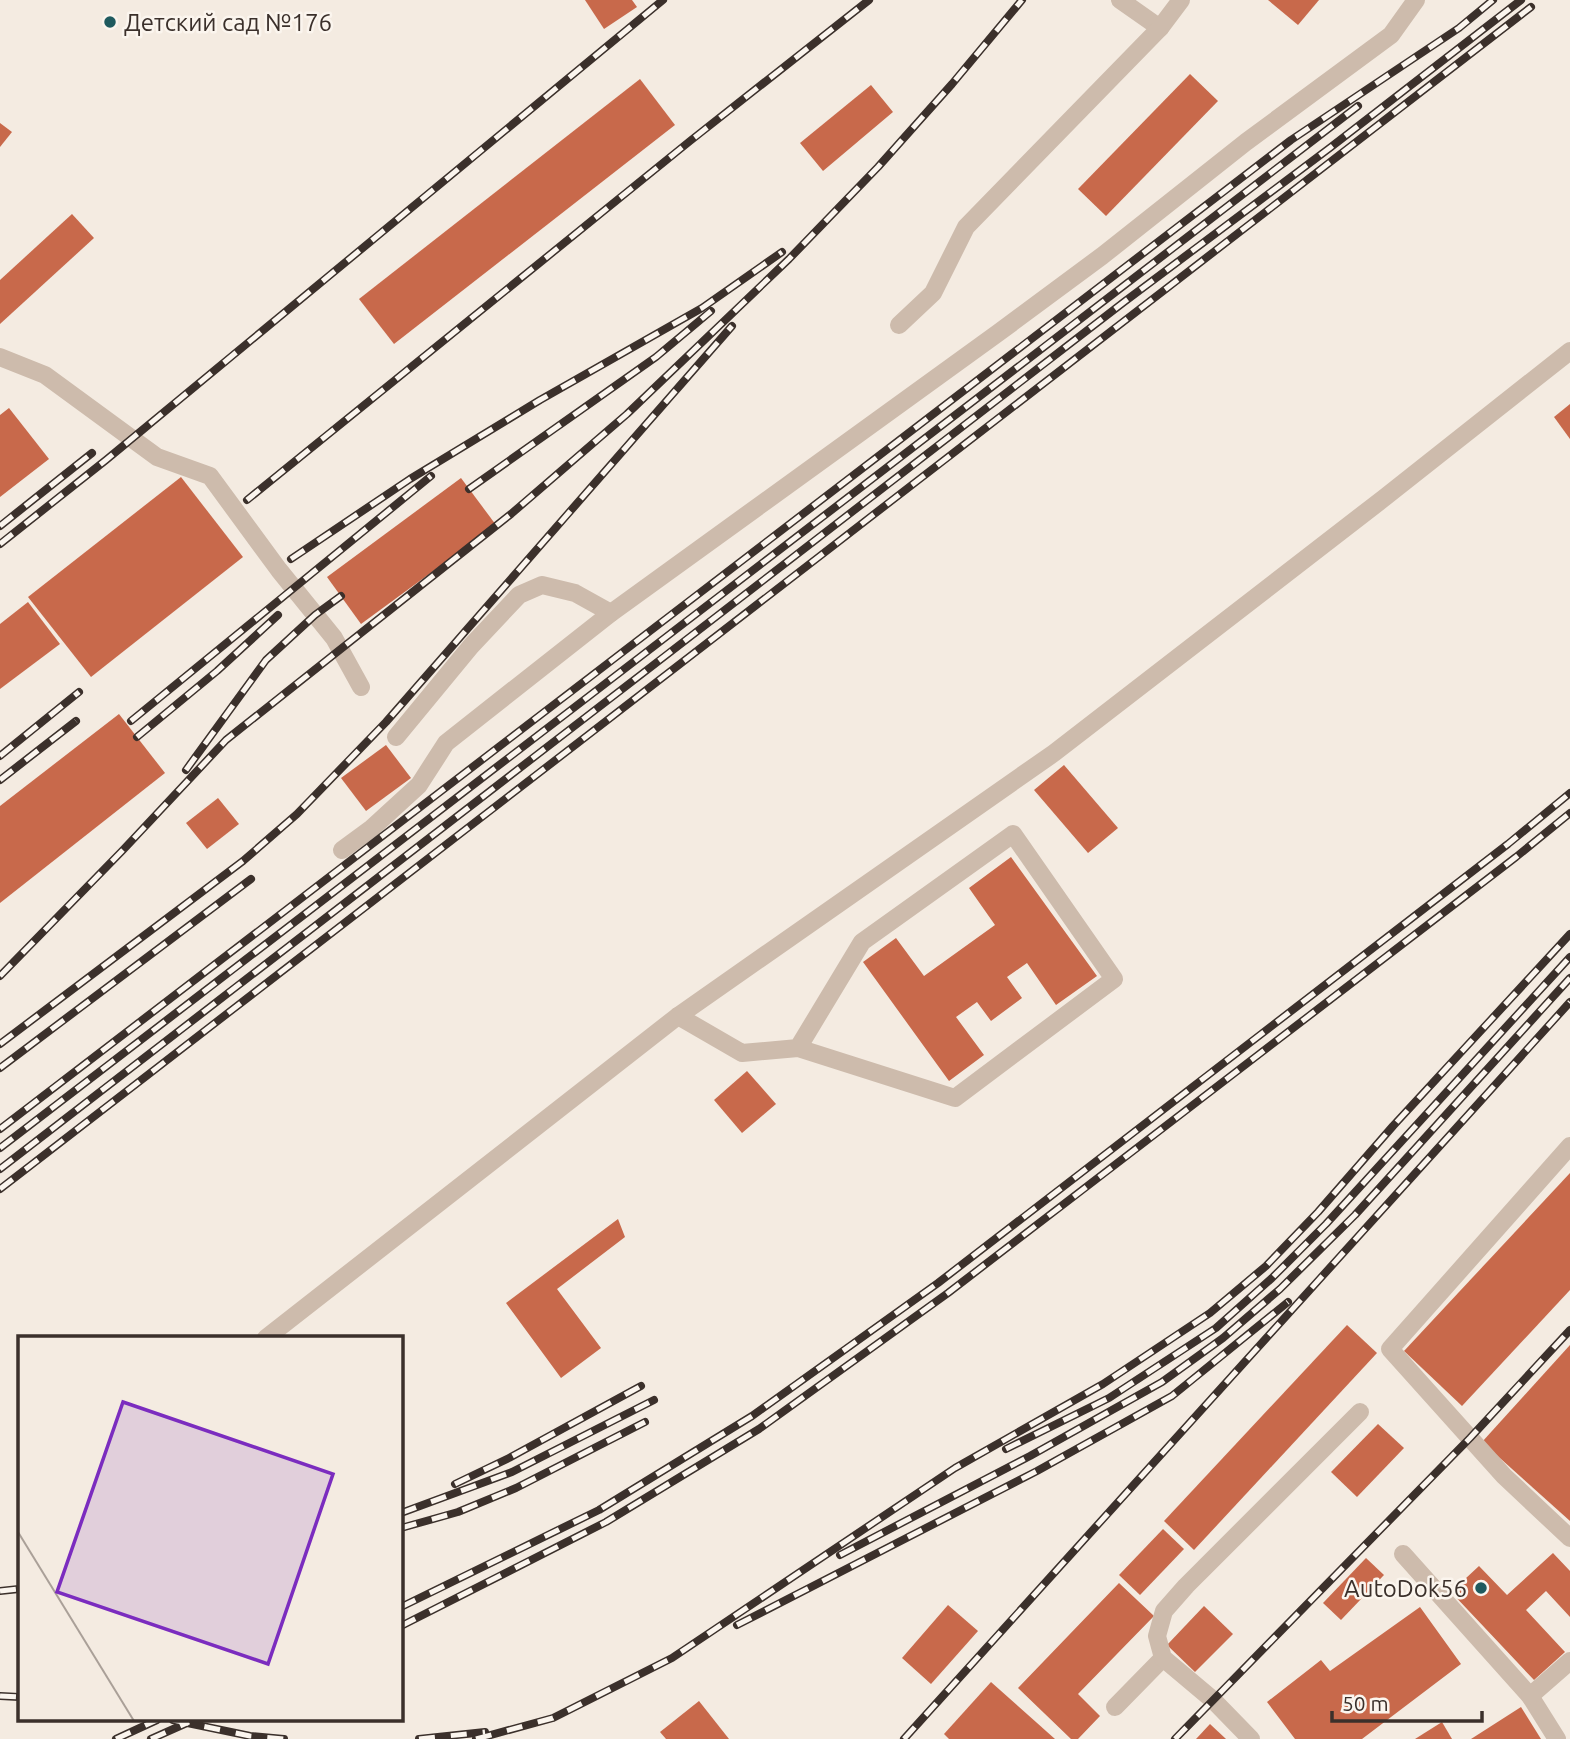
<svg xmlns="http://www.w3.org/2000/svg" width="1570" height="1739" viewBox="0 0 1570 1739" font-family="Ubuntu,sans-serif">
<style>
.building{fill:#c8694b}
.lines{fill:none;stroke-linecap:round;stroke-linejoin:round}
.minor{stroke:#cdbbac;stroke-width:18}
.rail-casing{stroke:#3b302b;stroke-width:8}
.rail{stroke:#fbf5ee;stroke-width:5;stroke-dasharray:16;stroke-linecap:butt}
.poi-dot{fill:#1f5a5e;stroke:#fbf5ee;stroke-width:2.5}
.labels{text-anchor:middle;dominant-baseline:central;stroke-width:5;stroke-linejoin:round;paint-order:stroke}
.poi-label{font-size:24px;fill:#3b302b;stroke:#fbf5ee;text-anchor:start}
.inset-road{fill:none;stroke:#aaa098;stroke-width:2}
.view{fill:#7b2cbf;fill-opacity:0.15;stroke:#7b2cbf;stroke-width:3.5}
.inset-edge{fill:none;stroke:#3b302b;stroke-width:3.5}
</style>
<rect width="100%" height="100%" fill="#f4ebe1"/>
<g class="building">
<path d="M585,0H632L637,7L604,29Z"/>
<path d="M1268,0H1319L1298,25Z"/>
<path d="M1190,74L1218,101L1106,216L1078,189Z"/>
<path d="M640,79L675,125L394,344L359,299Z"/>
<path d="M871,85L893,112L823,171L800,143Z"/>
<path d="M0,123L12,132L0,147Z"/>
<path d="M72,214L94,238L0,324V280Z"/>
<path d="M1570,404V439L1554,417Z"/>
<path d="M9,408L49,459L0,497V415Z"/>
<path d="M181,477L243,557L91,677L28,597Z"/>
<path d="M461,478L496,525L361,624L327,577Z"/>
<path d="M28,602L60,644L0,689V624Z"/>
<path d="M119,714L165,773L0,903V806Z"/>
<path d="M386,745L411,778L366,811L341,778Z"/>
<path d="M1064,765L1118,828L1088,853L1034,790Z"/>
<path d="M218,798L239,824L207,849L186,823Z"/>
<path d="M1011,857L1097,976L1056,1005L1027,963L1007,977L1022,998L991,1021L977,1002L956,1017L984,1055L949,1081L863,962L896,938L924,976L995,925L969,888Z"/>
<path d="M747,1071L776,1104L742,1133L714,1100Z"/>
<path d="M1570,1173V1290L1462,1406L1404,1351Z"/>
<path d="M618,1219L625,1237L557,1289L601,1348L561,1378L506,1303Z"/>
<path d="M1347,1325L1377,1353L1194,1550L1164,1521Z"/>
<path d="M1570,1345V1521L1482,1442Z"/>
<path d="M1378,1424L1404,1448L1357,1497L1331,1472Z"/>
<path d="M1163,1529L1184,1549L1140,1595L1119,1575Z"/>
<path d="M1553,1553L1570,1571V1617L1546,1591L1526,1610L1565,1652L1534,1680L1451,1592L1479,1566L1507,1595Z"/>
<path d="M1366,1558L1384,1575L1341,1620L1323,1603Z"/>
<path d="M1119,1583L1154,1616L1078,1694L1100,1716L1078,1739H1071L1018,1688Z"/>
<path d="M948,1605L978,1631L931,1684L902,1658Z"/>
<path d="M1204,1606L1233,1634L1195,1672L1167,1645Z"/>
<path d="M1420,1607L1461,1664L1362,1739H1295L1267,1702L1321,1660L1330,1671Z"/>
<path d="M991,1682L1055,1739H949L944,1734Z"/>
<path d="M699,1701L729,1739H666L660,1732Z"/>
<path d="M1521,1707L1541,1739H1471Z"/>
<path d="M1442,1722L1452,1739H1415Z"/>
<path d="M1210,1724L1226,1739H1196Z"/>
</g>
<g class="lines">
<g class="minor">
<path d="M1120,0L1160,28"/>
<path d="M899,325L933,293L966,227L1160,28L1181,0"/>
<path d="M0,357L45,375L157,457L210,476L279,570L334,638L361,687"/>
<path d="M396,737L471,646L519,595L542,585L575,593L611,613"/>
<path d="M342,850L372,828L419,785L446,743L611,613L998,333L1102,256L1246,142L1391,35L1416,0"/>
<path d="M678,1016L742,1053L798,1048L955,1098L1114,979L1013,834L862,942L798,1048"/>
<path d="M1570,1146L1390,1349L1504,1476L1570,1538"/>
<path d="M266,1338L678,1016L1054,753L1384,498L1570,351"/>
<path d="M1403,1554L1530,1696L1557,1739"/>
<path d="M1530,1696L1570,1661"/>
<path d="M1115,1707L1163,1658"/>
<path d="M1251,1739L1213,1700L1163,1658L1157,1636L1164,1611L1186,1586L1360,1412"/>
</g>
<g class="rail-casing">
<g id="rail">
<path d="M469,489L656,357L711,311"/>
<path d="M247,500L690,141L869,0"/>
<path d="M0,526L92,453"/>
<path d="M0,544L106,460L663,0"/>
<path d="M291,559L410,479L540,400L702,308L782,252"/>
<path d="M131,721L431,476"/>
<path d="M137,737L217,671L278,615"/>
<path d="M0,756L79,692"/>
<path d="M186,770L266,660L315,615L341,596"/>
<path d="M0,780L76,721"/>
<path d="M0,976L123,850L226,740L511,514L627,414L789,259L878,167L952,84L1022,0"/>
<path d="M0,1044L243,861L297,814L386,722L732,326"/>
<path d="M0,1068L251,879"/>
<path d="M0,1129L1291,140L1459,28L1493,0"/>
<path d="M0,1148L1358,106"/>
<path d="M0,1169L1124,302L1331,147L1521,0"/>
<path d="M0,1189L1531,7"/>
<path d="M1006,1449L1109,1398L1216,1328L1272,1278L1326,1224L1570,957"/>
<path d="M455,1484L509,1458L641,1386"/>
<path d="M401,1513L512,1472L654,1400"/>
<path d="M401,1528L458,1512L516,1488L645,1422"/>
<path d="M840,1555L1030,1456L1162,1382L1223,1338L1280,1289L1355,1215L1570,978"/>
<path d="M0,1591L19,1589"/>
<path d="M401,1607L599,1510L752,1416L938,1283L1508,844L1570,793"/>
<path d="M737,1625L1037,1471L1172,1396L1288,1302"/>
<path d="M401,1626L606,1522L759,1429L948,1293L1516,857L1570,813"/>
<path d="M0,1696L19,1697"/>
<path d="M173,1720L250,1736L284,1739"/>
<path d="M116,1739L157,1720"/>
<path d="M151,1739L189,1722"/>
<path d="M419,1739L485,1732"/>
<path d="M476,1739L553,1718L672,1658L955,1468L1103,1384L1210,1313L1266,1266L1318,1212L1393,1126L1570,934"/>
<path d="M904,1739L1570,1002"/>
<path d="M1175,1739L1470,1438L1570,1330"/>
</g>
</g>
<use href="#rail" class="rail"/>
</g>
<g class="poi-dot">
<circle cx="110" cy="22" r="7"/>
<circle cx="1481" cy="1588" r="7"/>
</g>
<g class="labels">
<g class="poi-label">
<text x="124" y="22">Детский сад №176</text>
<text x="1467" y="1588" text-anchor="end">AutoDok56</text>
</g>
</g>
<g transform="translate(18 1336)">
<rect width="385" height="385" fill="#f4ebe1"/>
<path class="inset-road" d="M0,196L116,385"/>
<path class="view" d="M105,66L315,138L250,328L39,256Z"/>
<rect width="385" height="385" class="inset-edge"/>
</g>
<path d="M1332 1711v10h150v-10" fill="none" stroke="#3b302b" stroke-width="3.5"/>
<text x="1342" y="1711" font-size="21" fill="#3b302b" stroke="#fbf5ee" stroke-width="5" paint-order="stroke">50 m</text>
</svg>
